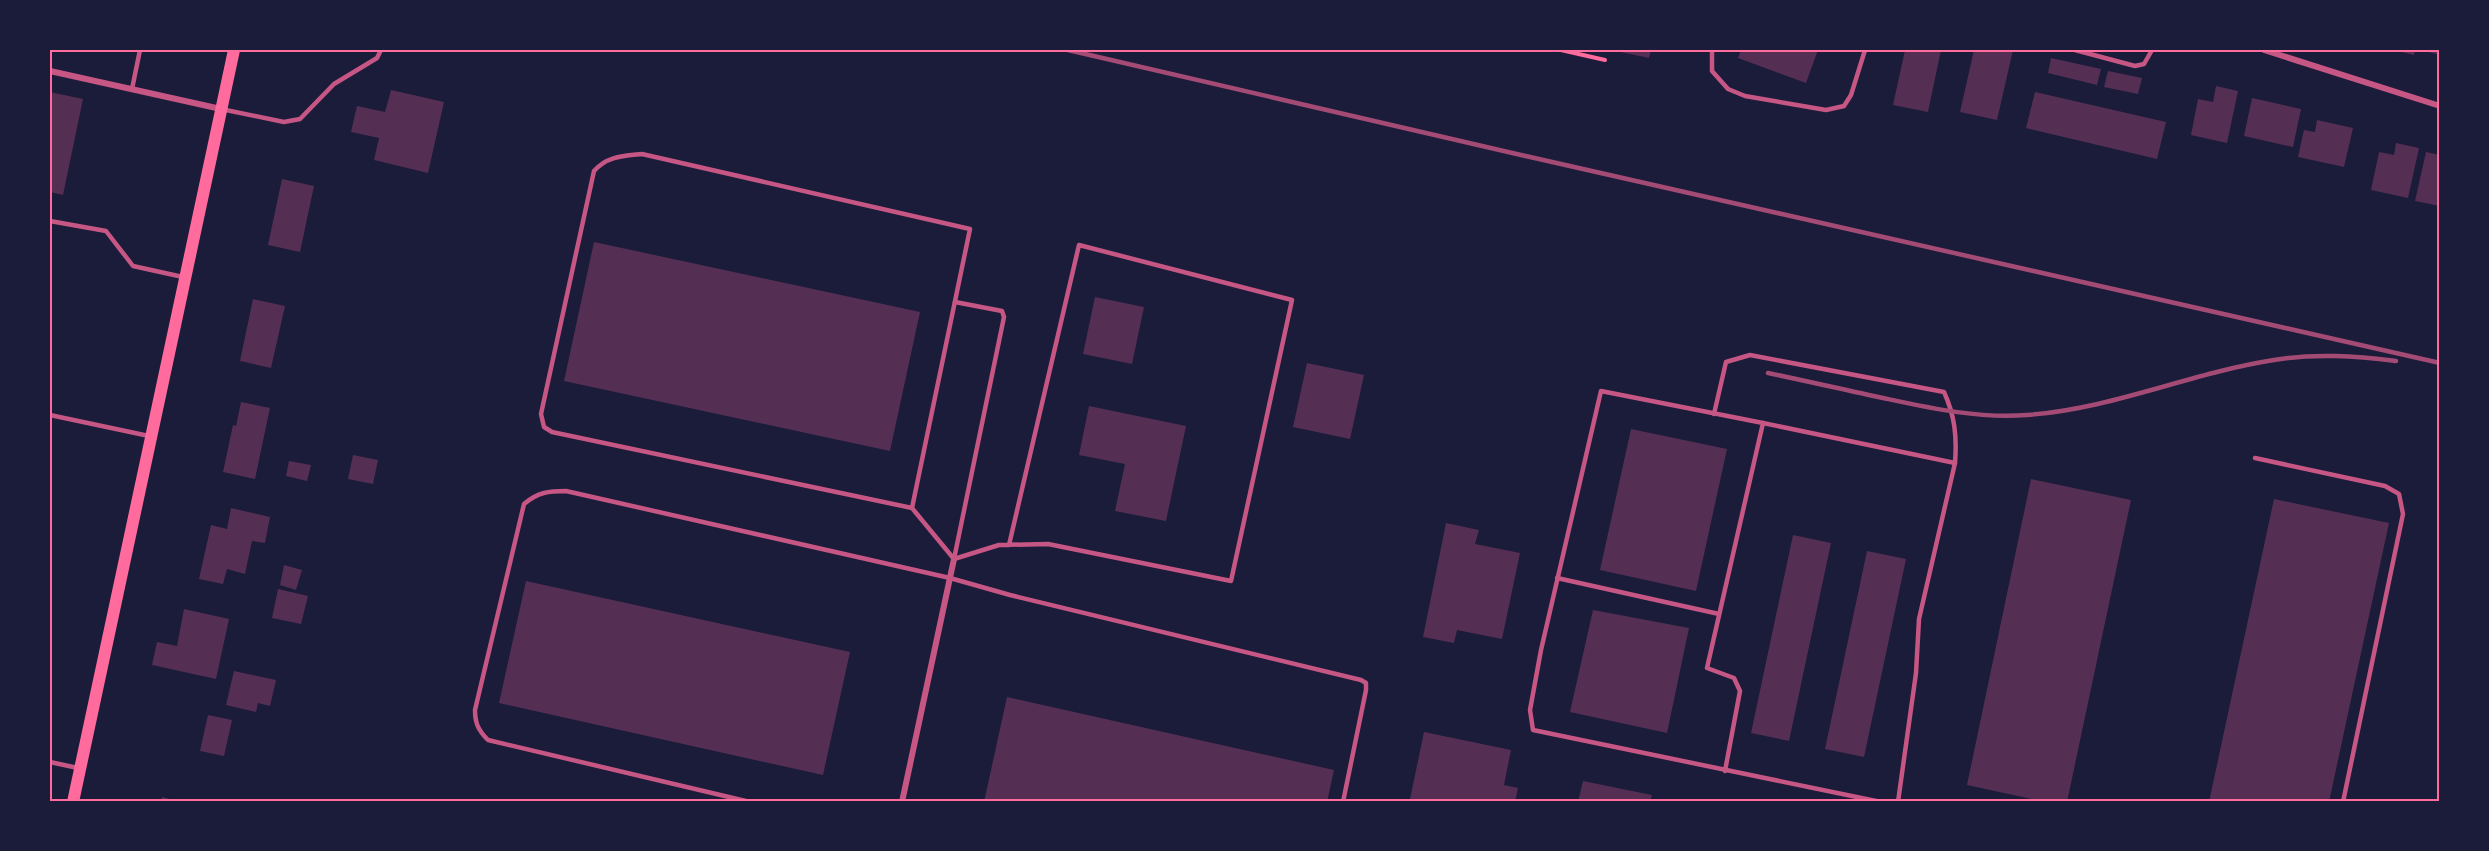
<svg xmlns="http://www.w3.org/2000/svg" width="2489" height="851" viewBox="0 0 2489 851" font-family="Merriweather,serif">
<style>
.building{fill:#542f53}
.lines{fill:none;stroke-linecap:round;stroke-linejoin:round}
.path{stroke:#ff6b9d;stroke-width:4}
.service{stroke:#c65784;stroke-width:4.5}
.minor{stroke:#c65784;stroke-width:6}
.secondary{stroke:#ff6b9d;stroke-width:12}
.rail{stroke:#a44b75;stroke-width:4.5}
.neatline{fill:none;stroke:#ff6b9d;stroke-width:2}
</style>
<rect width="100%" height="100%" fill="#1b1b3a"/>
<g class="building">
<path d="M1741,50H1818L1806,83L1738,58Z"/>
<path d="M1905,50H1941L1928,112L1893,105Z"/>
<path d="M1974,50H2013L1997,120L1960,112Z"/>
<path d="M2394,50H2415L2414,55Z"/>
<path d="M2421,50H2440V55Z"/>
<path d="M1616,51V50H1651L1649,58Z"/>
<path d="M2051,58L2101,69L2097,85L2048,73Z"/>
<path d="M2108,71L2142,78L2138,94L2104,87Z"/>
<path d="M2216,86L2238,91L2227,143L2191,135L2198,99L2213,102Z"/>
<path d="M391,90L444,102L428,173L374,160L379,138L351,132L357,106L385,112Z"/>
<path d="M50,92L83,99L63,195L50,192Z"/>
<path d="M2035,92L2166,122L2157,159L2026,128Z"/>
<path d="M2252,98L2301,109L2293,147L2244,136Z"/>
<path d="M2317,120L2353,128L2344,167L2298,157L2304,130L2315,132Z"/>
<path d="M2396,143L2419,148L2408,198L2371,190L2379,152L2394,155Z"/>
<path d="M2426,152L2440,155V206L2415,201Z"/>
<path d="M282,179L314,186L300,252L268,245Z"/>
<path d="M594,242L920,312L890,451L564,381Z"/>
<path d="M1095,297L1144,307L1132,364L1083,354Z"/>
<path d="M253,299L285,306L271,368L240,361Z"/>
<path d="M1307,363L1364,375L1350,439L1293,427Z"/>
<path d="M241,402L270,408L255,479L223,472L233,425L236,426Z"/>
<path d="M1089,406L1186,426L1166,521L1115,511L1125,464L1079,455Z"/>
<path d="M1631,429L1727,449L1696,591L1600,570Z"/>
<path d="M353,455L378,460L373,484L348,479Z"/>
<path d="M289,461L311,465L307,481L286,476Z"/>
<path d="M2031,479L2131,500L2067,802H2046L1967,785Z"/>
<path d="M2274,499L2389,523L2329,802H2209Z"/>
<path d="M231,508L270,517L265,543L252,541L245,574L227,569L223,584L199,579L211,525L227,529Z"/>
<path d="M1446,523L1479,530L1475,544L1520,553L1502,639L1457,630L1454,643L1423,637Z"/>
<path d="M1793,535L1831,543L1789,741L1751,733Z"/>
<path d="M1867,551L1906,559L1864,757L1825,749Z"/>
<path d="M284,565L302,570L296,590L280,585Z"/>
<path d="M526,581L850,652L823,775L499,703Z"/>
<path d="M278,589L308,596L301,624L272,618Z"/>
<path d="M184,609L229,619L216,679L152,665L157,642L177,646Z"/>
<path d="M1593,610L1689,628L1667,733L1570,712Z"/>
<path d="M234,671L276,680L270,706L258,703L256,712L226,705Z"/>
<path d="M1007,697L1334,770L1327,802H984Z"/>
<path d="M208,715L232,720L224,756L200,751Z"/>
<path d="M1424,732L1511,750L1504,785L1518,788L1515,802H1423L1410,799Z"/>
<path d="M1583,781L1652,795L1650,802H1578Z"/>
<path d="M162,797L177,801V802H161Z"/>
</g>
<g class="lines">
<path class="path" d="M1561,50L1605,60"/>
<g class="service">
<path d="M1712,50V71L1728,89L1745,96L1826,110L1844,106L1851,95L1865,50"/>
<path d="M2075,50L2135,66L2144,64L2152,50"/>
<path d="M132,89L140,50"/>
<path d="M221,109L284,122L300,119L334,84L377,58L381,50"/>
<path d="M50,221L106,231L133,266L183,277"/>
<path d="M1714,414L1726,362L1750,355L1944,392C1955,416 1957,437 1955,463L1919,619L1916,673L1898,802"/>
<path d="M50,415L149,436"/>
<path d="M1763,423L1955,463"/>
<path d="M2255,458L2385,486L2399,494L2403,514L2343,802"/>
<path d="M912,508L970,229L642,154C623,156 607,156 594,171L541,414L544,427L552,432L912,508L954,559"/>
<path d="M954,559L999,545L1048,544L1231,581L1292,300L1079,245L1009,545"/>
<path d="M954,559L1004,317L1002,311L955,302"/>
<path d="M1557,578L1719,614"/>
<path d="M50,762L78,768"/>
<path d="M1725,771L1740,691L1734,678L1707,668L1763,423L1601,391L1541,650L1530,710L1533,730L1881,802"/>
<path d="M750,802L488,740C478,730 475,723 475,710L524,504C538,492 549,491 566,491L950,578L1010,595L1361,680L1366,683V690L1343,802"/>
</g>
<g class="minor">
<path d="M2264,50L2440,106"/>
<path d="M50,71L221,109"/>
<path d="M902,802L954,559"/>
</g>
<path class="secondary" d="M73,802L234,50"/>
<g class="rail">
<path d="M1068,50L1508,152L2440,363"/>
<path d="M1768,373C1807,381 1845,390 1883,398C1930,408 1979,419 2027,415C2112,409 2190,373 2274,360C2315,353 2356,356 2396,361"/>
</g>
</g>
<rect width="2489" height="851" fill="none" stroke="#1b1b3a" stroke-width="102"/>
<rect x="51" y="51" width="2387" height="749" class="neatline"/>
</svg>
